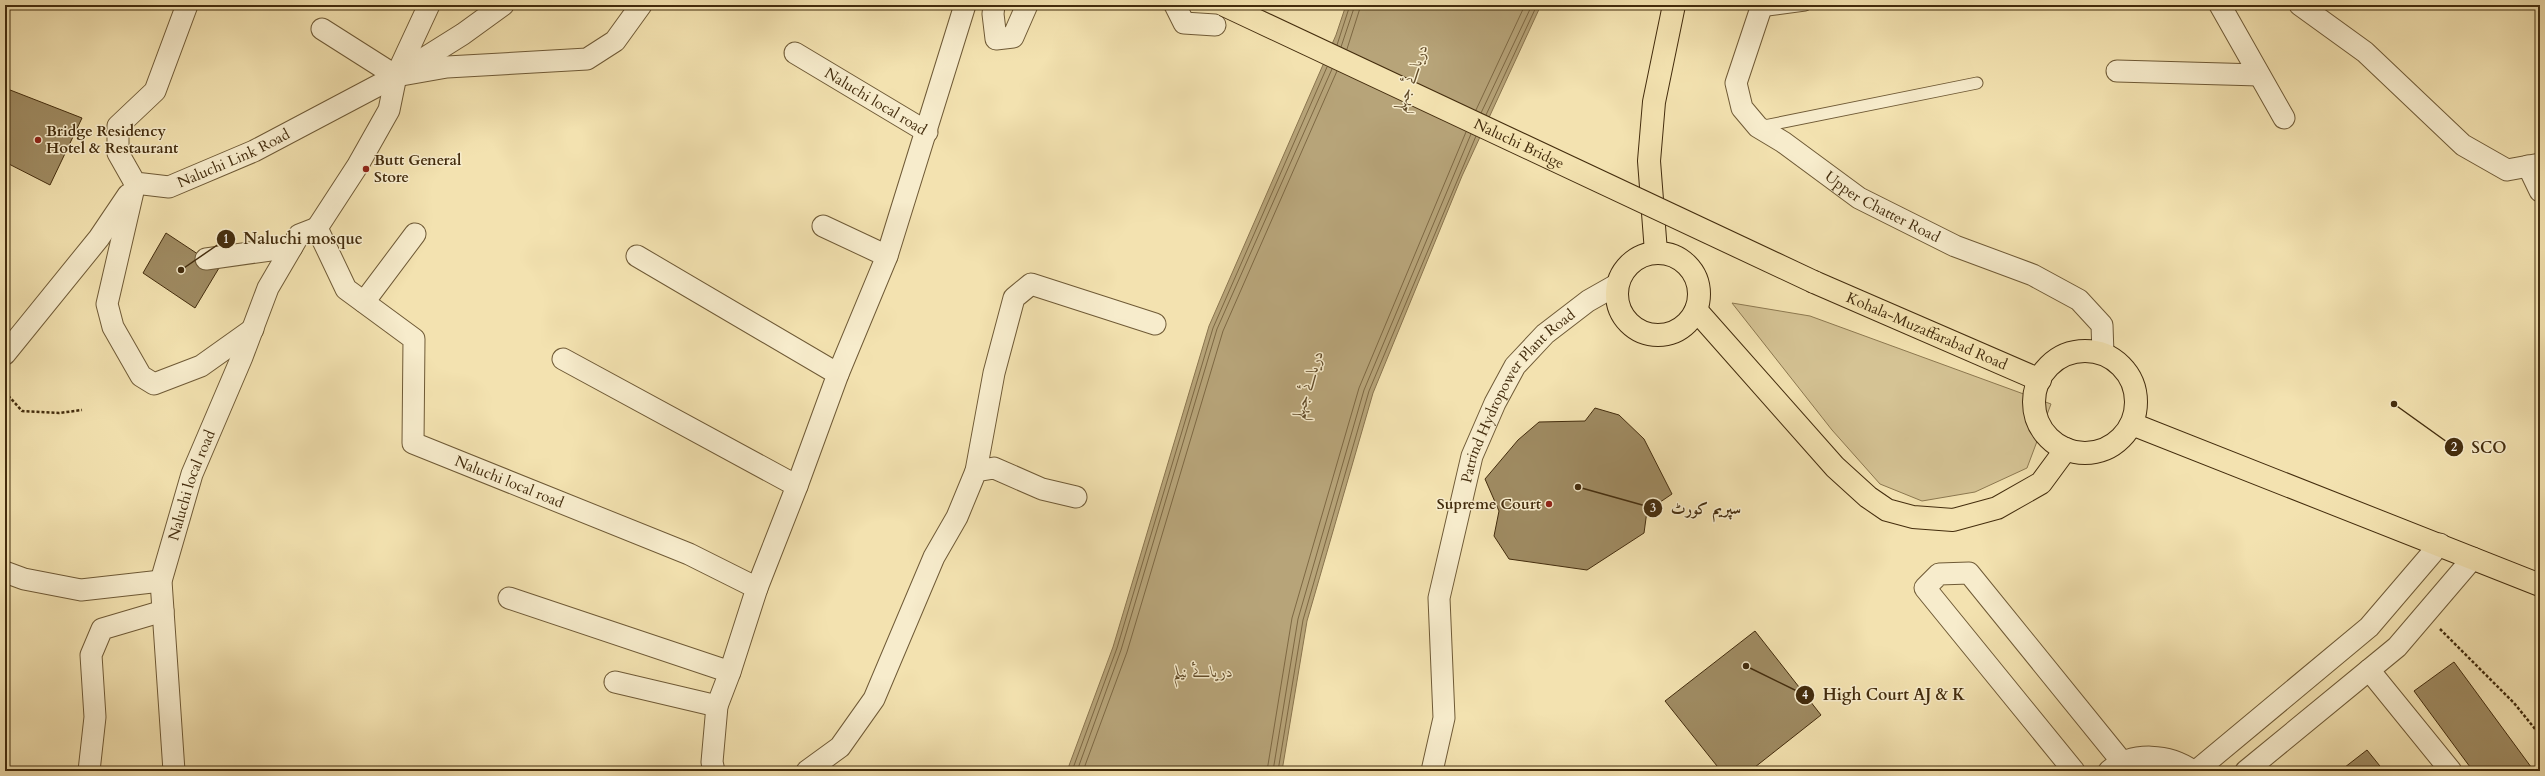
<svg xmlns="http://www.w3.org/2000/svg" width="2545" height="776" viewBox="0 0 2545 776" font-family="Cardo,Amiri,serif">
<style>
.green{fill:#d5c394;stroke:#8c7850}
.water{fill:#b7a479;stroke:#89744e}
.lines{fill:none;stroke-linecap:round;stroke-linejoin:round}
.shore{stroke:#7d6843;stroke-width:1}
.building{fill:#9f8b62;stroke:#432c0d}
.lane-casing{stroke:#6f5a36;stroke-width:13}
.street-casing{stroke:#6f5a36;stroke-width:23}
.highway-casing{stroke:#432c0d;stroke-width:24}
.path{stroke:#432c0d;stroke-width:2.5;stroke-dasharray:3 2;stroke-linecap:butt}
.lane{stroke:#f7eccc;stroke-width:11}
.street{stroke:#f7eccc;stroke-width:21}
.highway{stroke:#f3e2b0;stroke-width:22}
.highway-bridge-casing{stroke:#432c0d;stroke-width:24;stroke-linecap:butt}
.highway-bridge{stroke:#f3e2b0;stroke-width:22}
.poi-dot{fill:#8f2418;stroke:#f7eccc;stroke-width:1.5}
.labels{text-anchor:middle;dominant-baseline:central;stroke-width:3;stroke-linejoin:round;paint-order:stroke}
.street-label{font-size:15px;fill:#432c0d;stroke:#f7eccc}
.poi-label{font-size:15px;font-weight:bold;fill:#432c0d;stroke:#f7eccc;text-anchor:start}
.water-label{font-size:16px;font-style:italic;fill:#604a28;stroke:#f7eccc}
.leader{fill:none;stroke:#432c0d;stroke-width:1.5}
.callout-dot{fill:#432c0d;stroke:#f7eccc;stroke-width:1.5}
.mark-label{font-size:12px;text-anchor:middle;font-weight:bold;fill:#fff}
.callout-label{font-size:16px;text-anchor:middle;font-weight:bold;fill:#432c0d;stroke:#f7eccc;stroke-width:3;stroke-linejoin:round;paint-order:stroke}
</style>
<rect width="100%" height="100%" fill="#f3e2b0"/>
<filter id="stains"><feTurbulence type="fractalNoise" baseFrequency=".005" numOctaves="4"/><feColorMatrix values="0 0 0 0 .2 0 0 0 0 .09 0 0 0 0 .02 0 0 0 .5 -.17"/></filter>
<radialGradient id="worn" r=".72"><stop offset=".6" stop-color="#630" stop-opacity="0"/><stop offset="1" stop-color="#630" stop-opacity=".3"/></radialGradient>
<path class="green" d="M1732,303L1810,316L2051,404L2027,468L1975,492L1922,501L1880,484L1832,430Z"/>
<path class="water" d="M1346,5H1541L1462,176L1373,393L1307,621L1282,771H1067L1113,647L1209,326L1336,35Z"/>
<g class="lines">
<g class="shore">
<path d="M1337,45L1350,5"/>
<path d="M1341,47L1355,5"/>
<path d="M1347,49L1361,5"/>
<path d="M1476,110L1525,5"/>
<path d="M1481,113L1532,5"/>
<path d="M1486,115L1537,5"/>
<path d="M1072,771L1117,648L1213,328L1327,67"/>
<path d="M1077,771L1121,650L1217,329L1332,69"/>
<path d="M1083,771L1127,652L1223,331L1337,71"/>
<path d="M1267,771L1292,618L1359,388L1466,132"/>
<path d="M1273,771L1298,619L1364,390L1471,134"/>
<path d="M1278,771L1303,620L1369,391L1476,136"/>
</g>
</g>
<g class="building">
<path d="M5,88L82,118L50,185L5,162Z"/>
<path d="M166,233L219,268L195,308L143,273Z"/>
<path d="M1595,408L1619,415L1644,439L1672,494L1647,511L1644,533L1587,570L1509,559L1494,536L1499,511L1485,479L1518,440L1539,422L1585,421Z"/>
<path d="M1755,631L1821,715L1750,771H1721L1665,701Z"/>
<path d="M2454,662L2534,771H2473L2414,691Z"/>
<path d="M2367,750L2384,771H2340Z"/>
</g>
<g class="lines">
<g class="lane-casing">
<g id="lane">
<path d="M1760,11L1805,5"/>
<path d="M1759,127L1977,83"/>
</g>
</g>
<g class="street-casing">
<g id="street">
<path id="s1" d="M187,5L155,91L118,126V153L135,183L169,187L254,151L396,76L463,34L503,5"/>
<path id="s2" d="M429,5L396,76L389,110L358,165L317,228L346,289L414,339L413,443L689,554L757,588L797,486L563,359"/>
<path d="M994,5L993,14L996,39L1013,37L1027,5"/>
<path d="M1175,5L1184,23L1215,25"/>
<path id="s3" d="M1762,5L1736,83L1742,108L1758,127L1783,142L1859,198L1955,246L2033,275L2079,300L2102,325L2103,354"/>
<path d="M2220,5L2284,118"/>
<path d="M2300,5L2365,52L2463,145L2507,170L2540,164"/>
<path d="M322,29L396,76L447,67L587,59L615,41L641,5"/>
<path id="s4" d="M795,53L927,132"/>
<path d="M2117,71L2259,75"/>
<path d="M2528,166L2540,191"/>
<path d="M135,183L107,304L113,327L141,376L154,384L201,366L253,329"/>
<path d="M823,226L887,256L838,374"/>
<path d="M637,256L838,374L797,486"/>
<path d="M887,256L965,5"/>
<path d="M206,259L292,247"/>
<path d="M364,302L415,234"/>
<path d="M5,354L99,238L128,195"/>
<path d="M976,471L994,373L1014,298L1031,284L1155,324"/>
<path d="M5,572L24,579L81,590L161,581"/>
<path d="M509,598L730,672L757,588"/>
<path d="M2369,670L2451,771"/>
<path d="M615,682L717,706L730,672"/>
<path d="M89,771L95,717L91,655L102,629L163,611"/>
<path id="s5" d="M174,771L161,581L192,474L242,357L268,288L299,235L317,228"/>
<path d="M714,771L712,762L717,706"/>
<path d="M807,771L840,747L874,699L934,557L957,517L976,471L994,468L1042,489L1076,497"/>
<path id="s6" d="M1432,771L1444,718L1439,598L1472,456L1495,403L1515,366L1545,334L1588,301L1618,284"/>
<path d="M2074,771L1925,588L1939,574L1969,573L2123,763"/>
<path d="M2109,771C2133,751 2169,754 2193,771"/>
<path d="M2196,771L2369,627L2440,544"/>
<path d="M2246,771L2397,647L2473,558"/>
</g>
</g>
<g class="highway-casing">
<g id="highway">
<path d="M1656,252L1649,161L1654,102L1674,5"/>
<circle cx="1658" cy="294" r="41"/>
<path id="s7" d="M1814,282L2040,380"/>
<path d="M1696,310L1835,467L1868,497L1887,510L1913,517L1953,520L1997,508L2041,483L2066,449"/>
<circle cx="2085" cy="402" r="51"/>
<path d="M2132,424L2540,585"/>
</g>
</g>
<g class="path">
<path d="M5,392L22,411L59,413L82,410"/>
<path d="M2440,629L2514,703L2540,735"/>
</g>
<use href="#lane" class="lane"/>
<use href="#street" class="street"/>
<use href="#highway" class="highway"/>
<g class="highway-bridge-casing">
<g id="highway-bridge">
<path id="s8" d="M1224,5L1814,282"/>
</g>
</g>
<use href="#highway-bridge" class="highway-bridge"/>
</g>
<g class="poi-dot">
<circle cx="38" cy="140" r="4"/>
<circle cx="366" cy="169" r="4"/>
<circle cx="1549" cy="504" r="4"/>
</g>
<g class="labels">
<g class="street-label">
<text stroke="none"><textPath href="#s4" startOffset="94">Naluchi local road</textPath></text>
<text stroke="none"><textPath href="#s8" startOffset="326">Naluchi Bridge</textPath></text>
<text stroke="none"><textPath href="#s1" startOffset="309">Naluchi Link Road</textPath></text>
<text stroke="none"><textPath href="#s3" startOffset="281">Upper Chatter Road</textPath></text>
<text stroke="none"><textPath href="#s7" startOffset="123">Kohala-Muzaffarabad Road</textPath></text>
<text stroke="none"><textPath href="#s6" startOffset="396">Patrind Hydropower Plant Road</textPath></text>
<text stroke="none"><textPath href="#s2" startOffset="611">Naluchi local road</textPath></text>
<text stroke="none"><textPath href="#s5" startOffset="291">Naluchi local road</textPath></text>
</g>
<g class="poi-label">
<text x="46" y="131">Bridge Residency<tspan x="46" dy="17">Hotel &amp; Restaurant</tspan></text>
<text x="374" y="160">Butt General<tspan x="374" dy="17">Store</tspan></text>
<text x="1541" y="504" text-anchor="end">Supreme Court</text>
</g>
<g class="water-label">
<text transform="translate(1411 78) rotate(-70)">دریائے جہلم</text>
<text transform="translate(1308 385) rotate(-73)">دریائے جہلم</text>
<text x="1203" y="672">دریائے نیلم</text>
</g>
</g>
<path class="leader" d="M181 270L226 239M2394 404L2454 447M1578 487L1653 508M1746 666L1805 695"/>
<g class="callout-dot">
<circle cx="181" cy="270" r="4"/>
<circle cx="2394" cy="404" r="4"/>
<circle cx="1578" cy="487" r="4"/>
<circle cx="1746" cy="666" r="4"/>
<circle cx="226" cy="239" r="10"/>
<circle cx="2454" cy="447" r="10"/>
<circle cx="1653" cy="508" r="10"/>
<circle cx="1805" cy="695" r="10"/>
</g>
<g class="mark-label">
<text x="226" y="243">1</text>
<text x="2454" y="451">2</text>
<text x="1653" y="512">3</text>
<text x="1805" y="699">4</text>
</g>
<g class="callout-label">
<text x="303" y="244">Naluchi mosque</text>
<text x="2489" y="453">SCO</text>
<text x="1706" y="514">سپریم کورٹ</text>
<text x="1894" y="700">High Court AJ &amp; K</text>
</g>
<rect width="2545" height="776" fill="none" stroke="#f3e2b0" stroke-width="20"/>
<rect x="6" y="6" width="2533" height="764" fill="none" stroke="#432c0d" stroke-width="2"/>
<rect x="10" y="10" width="2525" height="756" fill="none" stroke="#432c0d"/>
<rect width="100%" height="100%" filter="url(#stains)"/>
<rect width="100%" height="100%" fill="url(#worn)"/>
</svg>
